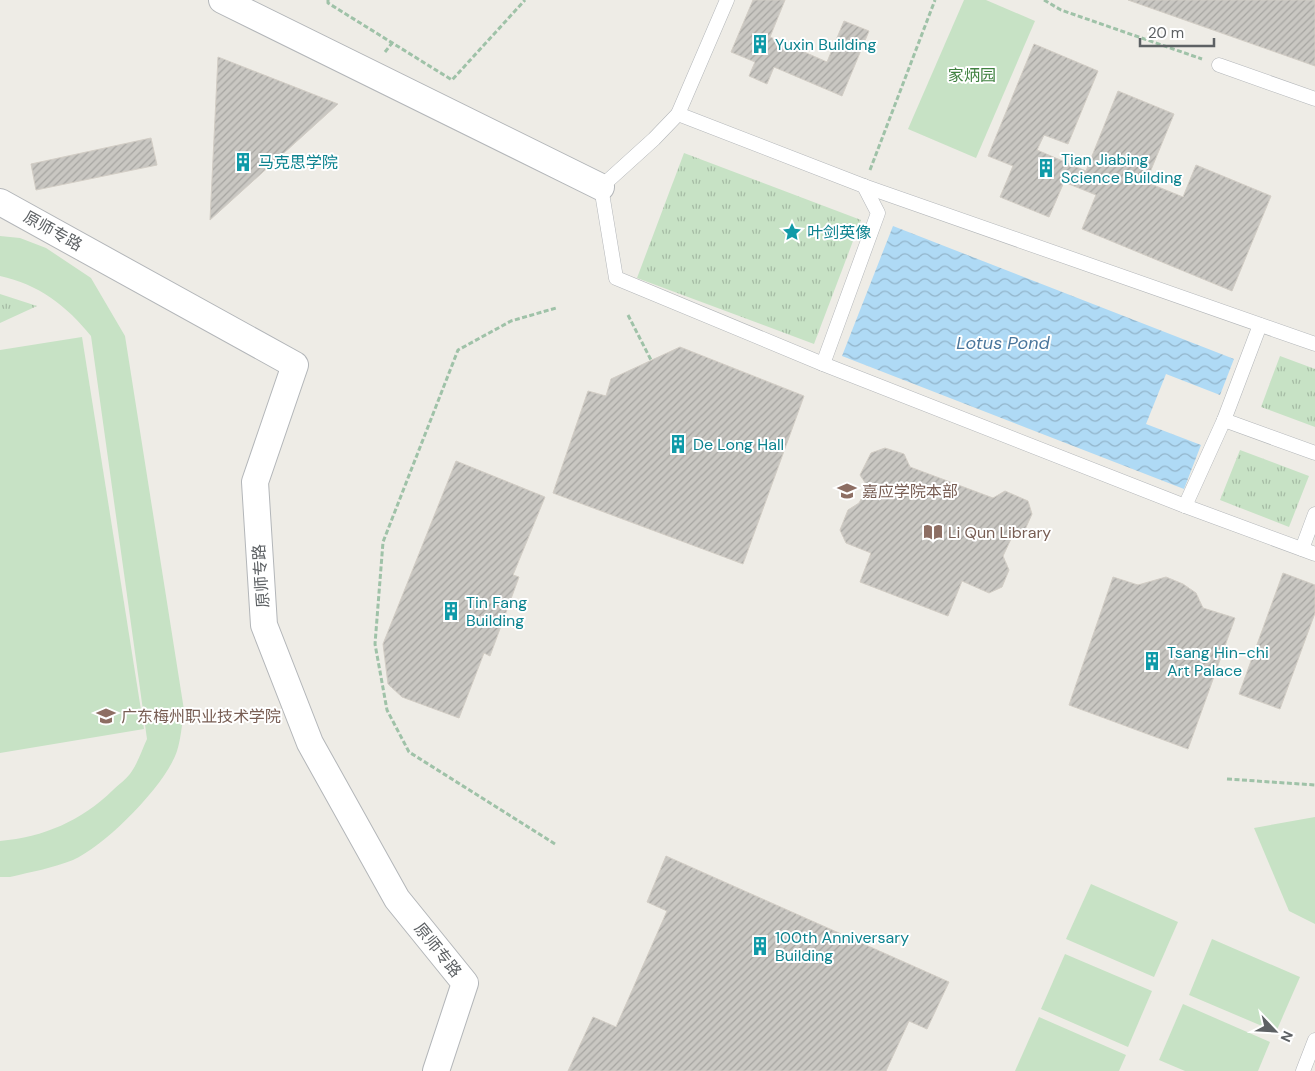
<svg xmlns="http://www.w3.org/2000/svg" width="1315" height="1071" viewBox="0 0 1315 1071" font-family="'DM Sans','Noto Sans SC',sans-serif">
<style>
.grass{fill:url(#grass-tufts)}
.garden{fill:#c7e2c5}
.water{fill:url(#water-waves)}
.building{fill:url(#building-hatch);stroke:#d2cdc5}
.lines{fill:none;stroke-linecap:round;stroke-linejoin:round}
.lane-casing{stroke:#b3b6b9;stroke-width:15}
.street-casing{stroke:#b3b6b9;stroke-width:28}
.path{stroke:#9fc2a8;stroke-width:3;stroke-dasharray:5 2.5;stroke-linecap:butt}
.lane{stroke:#fff;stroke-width:14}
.street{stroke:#fff;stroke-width:26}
.labels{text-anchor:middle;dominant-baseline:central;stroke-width:4;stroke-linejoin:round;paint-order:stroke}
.culture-label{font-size:16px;fill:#0d838f;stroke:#fff;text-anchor:start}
.park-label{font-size:16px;fill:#408140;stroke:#fff}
.street-label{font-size:16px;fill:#5d6164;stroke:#fff}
.education-label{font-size:16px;fill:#785e54;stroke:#fff;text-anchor:start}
.water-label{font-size:18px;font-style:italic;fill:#4a769c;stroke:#fff}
</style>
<defs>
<pattern id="grass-tufts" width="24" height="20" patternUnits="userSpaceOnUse" patternTransform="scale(1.25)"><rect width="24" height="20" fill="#c7e2c5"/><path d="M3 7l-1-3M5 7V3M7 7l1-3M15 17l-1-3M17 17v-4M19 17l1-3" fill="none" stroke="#a5bba4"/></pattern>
<pattern id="water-waves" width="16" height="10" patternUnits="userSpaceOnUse" patternTransform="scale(1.25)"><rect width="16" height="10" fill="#afdaf5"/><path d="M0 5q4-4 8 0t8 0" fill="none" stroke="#92b4ca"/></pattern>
<pattern id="building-hatch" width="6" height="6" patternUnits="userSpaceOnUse" patternTransform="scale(1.25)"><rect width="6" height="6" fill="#c9c7c2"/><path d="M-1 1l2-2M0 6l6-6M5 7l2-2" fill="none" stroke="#a6a5a1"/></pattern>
</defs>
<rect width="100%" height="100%" fill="#eeece6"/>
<g class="grass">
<path d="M684,153L861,220L814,344L637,278Z"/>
<path d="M0,294L37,306L0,323Z"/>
<path d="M1280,356L1315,369V427L1261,407Z"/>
<path d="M1240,450L1309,476L1289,527L1220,500Z"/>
</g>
<g class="garden">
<path d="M964,0H986L1035,21L976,158L908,129Z"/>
<path d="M0,236L20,238L46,248L91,278L125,336L184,710C182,723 181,739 177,751C166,785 105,846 73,860C53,868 31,872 10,877H0V841C44,837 81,821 113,790C119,784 128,778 132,771C138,762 142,750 147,739L91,336C67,306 38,284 0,276Z"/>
<path d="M82,337L144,729L0,753V350Z"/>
<path d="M1315,817V924L1289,911L1254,828Z"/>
<path d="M1091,884L1178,922L1154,977L1066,939Z"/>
<path d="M1212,939L1300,977L1276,1032L1189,995Z"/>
<path d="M1065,954L1152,991L1128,1047L1041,1009Z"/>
<path d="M1183,1004L1270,1042L1258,1071H1185L1159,1060Z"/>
<path d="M1039,1017L1126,1055L1119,1071H1015Z"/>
</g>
<path class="water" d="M893,226L1234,359L1220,395L1166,374L1146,424L1201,445L1184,489L842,356Z"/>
<g class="building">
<path d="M753,0H785L770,37L827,62L844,21L869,31L842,96L774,67L767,84L749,76L755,62L731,52Z"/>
<path d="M1128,0H1315V66Z"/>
<path d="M1034,44L1098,71L1068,144L1044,135L1037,150L1086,171L1118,91L1174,114L1146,182L1183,197L1196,165L1271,196L1232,291L1082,229L1096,195L1064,182L1049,217L1000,197L1013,166L988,156Z"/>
<path d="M218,57L338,104L210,220Z"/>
<path d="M151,138L157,165L36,190L31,164Z"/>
<path d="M680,347L804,396L743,564L553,493L588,391L606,396L611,379Z"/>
<path d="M885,448L904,454L910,467L993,498L1005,491L1028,501L1032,514L1023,534L1011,539L1003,556L1009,570L1002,587L989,593L962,581L948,616L860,582L871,553L846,543L840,530L848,510L859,503L868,487L860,475L871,453Z"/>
<path d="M456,461L545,497L513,575L519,577L490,656L484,653L459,718L402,697L388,684L383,644Z"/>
<path d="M1283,573L1315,585V613L1280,709L1239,694Z"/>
<path d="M1113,577L1138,585L1166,577L1183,584L1196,593L1203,608L1235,618L1188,749L1069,705Z"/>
<path d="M666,856L949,982L927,1029L909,1021L886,1071H568L593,1017L616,1027L667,911L647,902Z"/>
</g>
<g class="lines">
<g class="lane-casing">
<g id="lane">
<path d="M1219,65L1315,99"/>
<path d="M678,114L727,0"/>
<path d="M1315,344L864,186L678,114L654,139L601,187L616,278L823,364L1185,506L1315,554"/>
<path d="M823,364L878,213L864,186"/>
<path d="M1224,420L1315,453"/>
<path d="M1185,506L1224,420L1260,325"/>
<path d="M1302,549L1315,514"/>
<path d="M1303,1071L1315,1040"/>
</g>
</g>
<g class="street-casing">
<g id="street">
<path d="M222,0L601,187"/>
<path d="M0,202L295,365L255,482L264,625L310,743L397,899L465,983L436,1071"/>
</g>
</g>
<g class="path">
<path d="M328,0V3L452,80L525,0"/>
<path d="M1044,0L1061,10L1202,59"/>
<path d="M385,52L392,43"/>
<path d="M870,170L935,0"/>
<path d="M628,315L651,360"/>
<path d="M1227,779L1315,785"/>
<path d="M555,844L409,752L387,710L375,644L383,542L458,350L511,321L556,308"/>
</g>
<use href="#lane" class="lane"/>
<use href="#street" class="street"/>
</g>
<defs>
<g id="building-bare" transform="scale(1.5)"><path d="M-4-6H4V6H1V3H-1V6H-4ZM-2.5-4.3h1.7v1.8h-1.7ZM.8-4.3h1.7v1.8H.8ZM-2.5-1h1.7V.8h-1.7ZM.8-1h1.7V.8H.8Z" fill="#0f9aa8" stroke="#fff" stroke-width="2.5" paint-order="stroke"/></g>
<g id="sight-bare" transform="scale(1.5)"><path d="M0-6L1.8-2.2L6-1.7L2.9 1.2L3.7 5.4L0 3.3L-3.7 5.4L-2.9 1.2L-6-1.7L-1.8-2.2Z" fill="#0f9aa8" stroke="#fff" stroke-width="2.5" paint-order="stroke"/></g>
<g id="university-bare" transform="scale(1.5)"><path d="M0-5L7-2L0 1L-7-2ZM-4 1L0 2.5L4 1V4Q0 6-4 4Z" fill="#8d6e63" stroke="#fff" stroke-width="2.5" paint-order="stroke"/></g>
<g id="library-bare" transform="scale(1.5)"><path d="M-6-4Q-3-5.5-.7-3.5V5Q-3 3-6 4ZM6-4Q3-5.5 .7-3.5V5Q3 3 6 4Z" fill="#8d6e63" stroke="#fff" stroke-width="2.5" paint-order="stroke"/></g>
</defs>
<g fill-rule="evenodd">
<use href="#building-bare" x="760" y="44"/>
<use href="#building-bare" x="243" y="162"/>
<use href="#building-bare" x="1046" y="168"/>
<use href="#sight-bare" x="792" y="232"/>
<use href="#building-bare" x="678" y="444"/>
<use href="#university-bare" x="847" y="491"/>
<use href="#library-bare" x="933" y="532"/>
<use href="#building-bare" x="451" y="611"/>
<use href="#building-bare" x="1152" y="661"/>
<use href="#university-bare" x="106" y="716"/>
<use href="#building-bare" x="760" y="946"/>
</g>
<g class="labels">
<g class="culture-label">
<text x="775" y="44">Yuxin Building</text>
<text x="1061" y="159">Tian Jiabing<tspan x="1061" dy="18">Science Building</tspan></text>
<text x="258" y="162">马克思学院</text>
<text x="807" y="232">叶剑英像</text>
<text x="693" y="444">De Long Hall</text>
<text x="466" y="602">Tin Fang<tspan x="466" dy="18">Building</tspan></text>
<text x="1167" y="652">Tsang Hin-chi<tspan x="1167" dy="18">Art Palace</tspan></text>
<text x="775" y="937">100th Anniversary<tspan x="775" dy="18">Building</tspan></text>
</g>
<g class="park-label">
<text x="972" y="75">家炳园</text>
</g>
<g class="street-label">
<text transform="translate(53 231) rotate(29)">原师专路</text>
<text transform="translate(261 576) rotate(-94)">原师专路</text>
<text transform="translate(438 950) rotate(51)">原师专路</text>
</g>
<g class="education-label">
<text x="862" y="491">嘉应学院本部</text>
<text x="948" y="532">Li Qun Library</text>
<text x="121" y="716">广东梅州职业技术学院</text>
</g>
<g class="water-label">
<text x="1003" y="343">Lotus Pond</text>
</g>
</g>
<g transform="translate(1275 1031) rotate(115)" stroke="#ffffff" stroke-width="4" paint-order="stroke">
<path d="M0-4L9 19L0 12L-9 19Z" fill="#5d6164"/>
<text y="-8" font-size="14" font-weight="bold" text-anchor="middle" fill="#5d6164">N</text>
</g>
<path d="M1140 38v8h74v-8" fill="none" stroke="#5d6164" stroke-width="2.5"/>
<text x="1148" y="38" font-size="15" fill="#5d6164" stroke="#ffffff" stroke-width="4" paint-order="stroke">20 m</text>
</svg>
